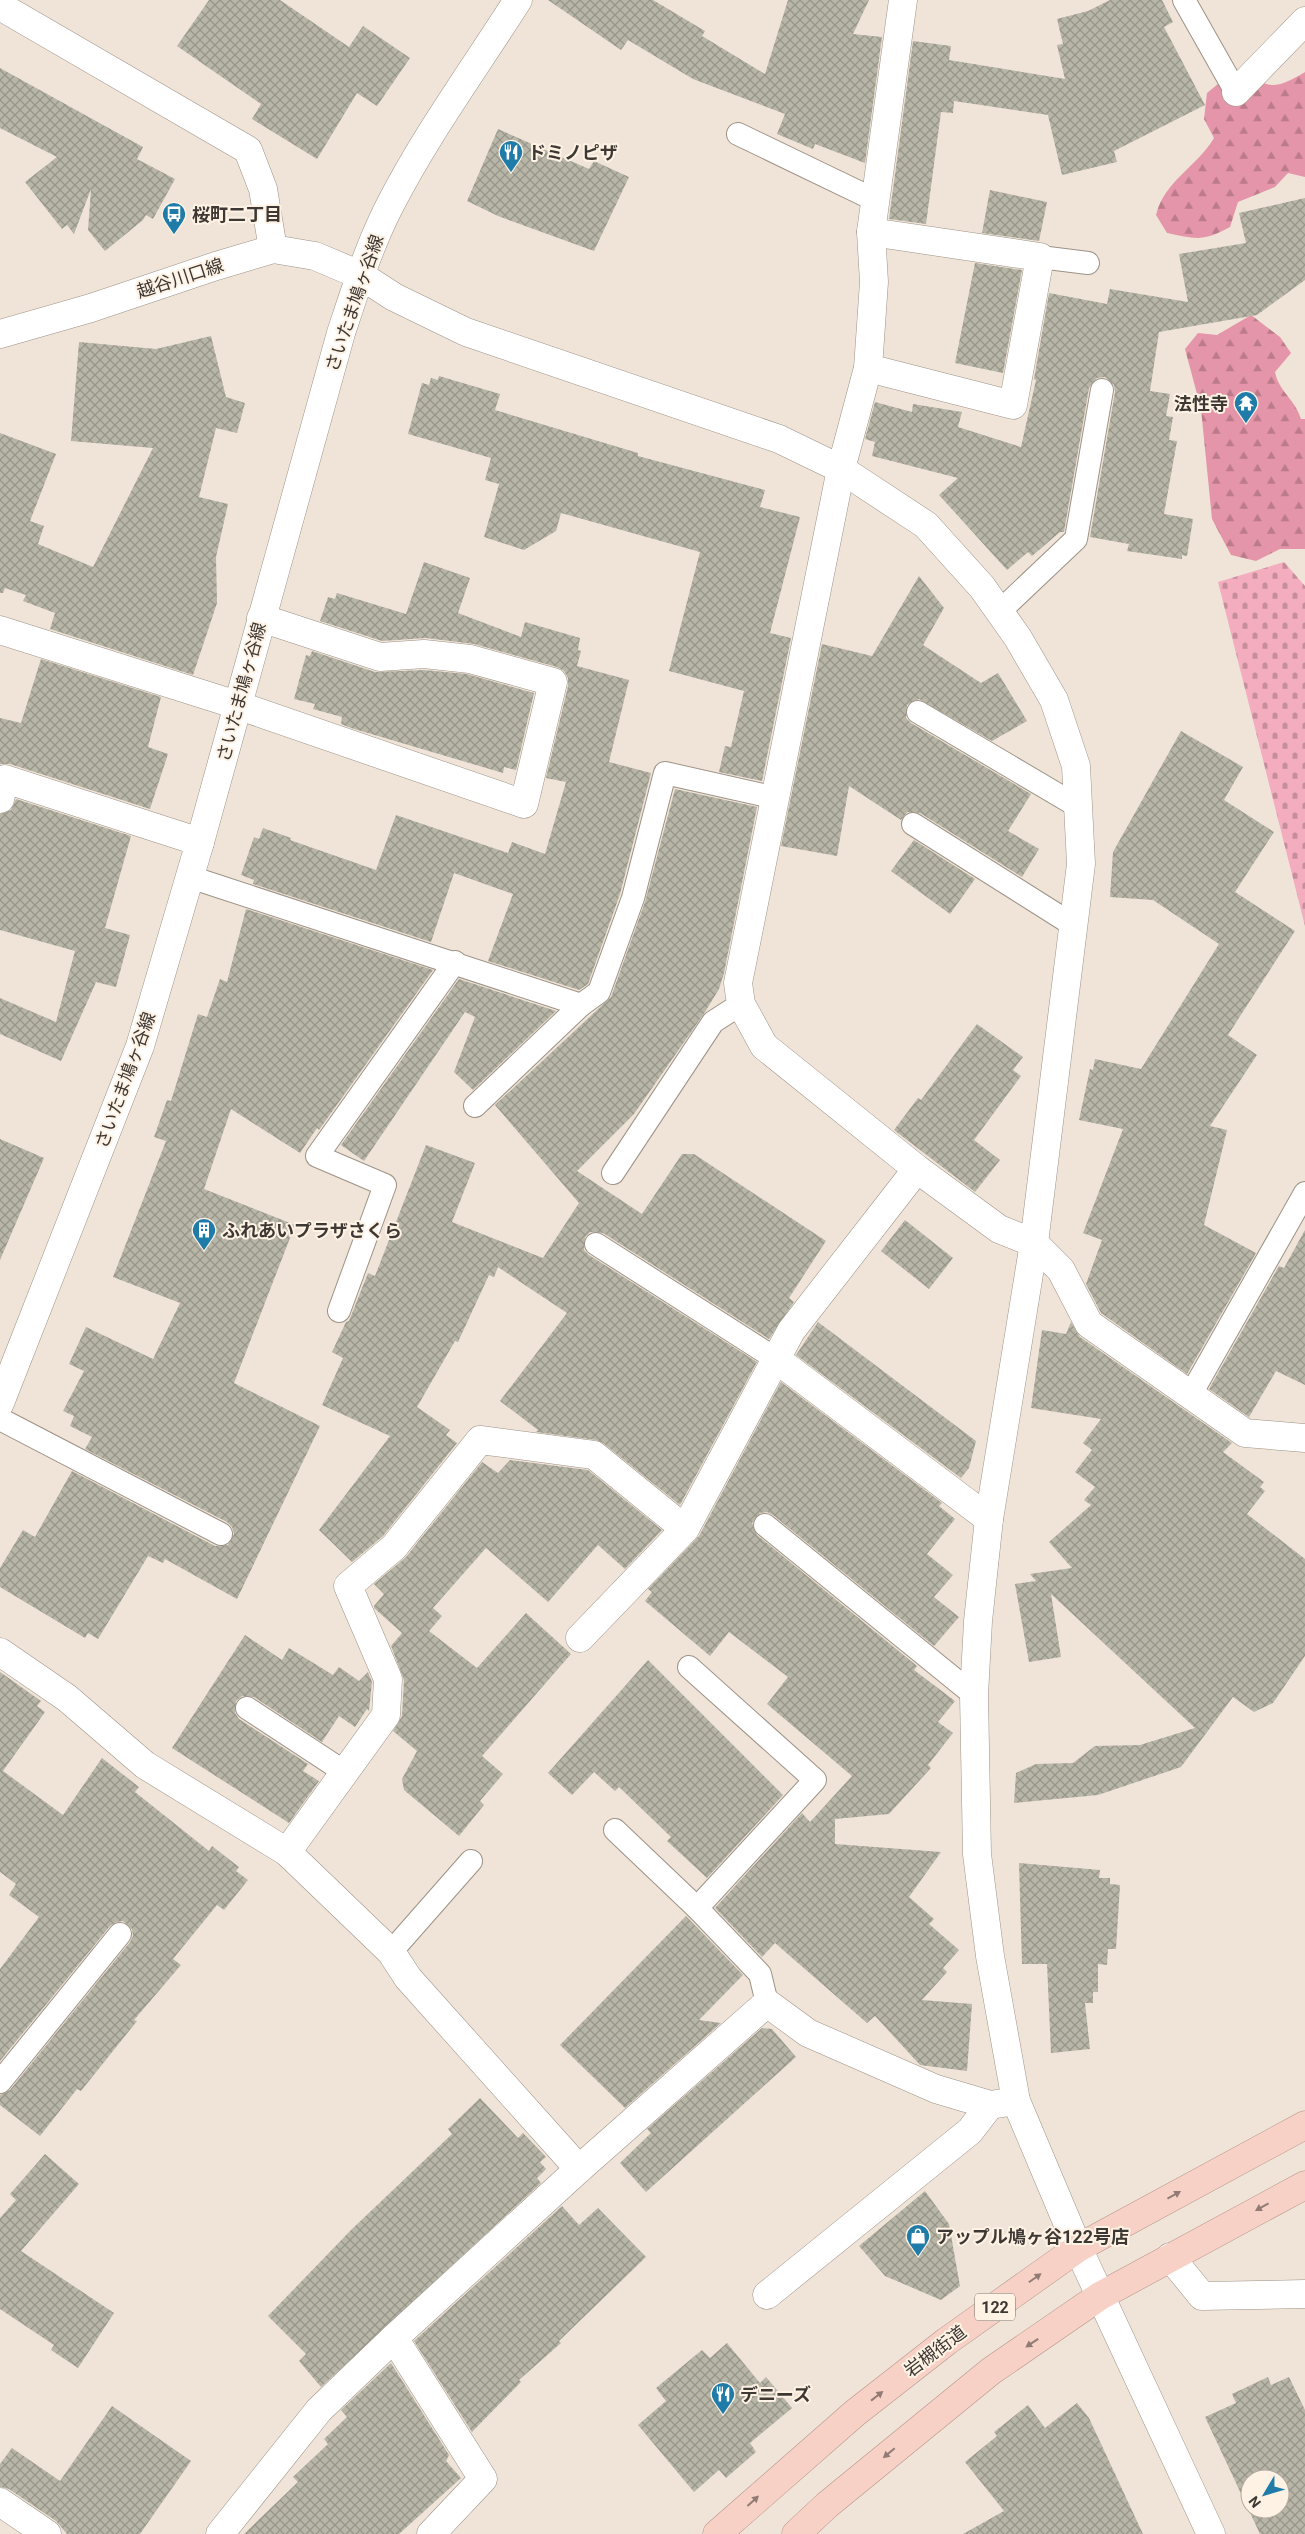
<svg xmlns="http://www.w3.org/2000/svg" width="1305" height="2534" viewBox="0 0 1305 2534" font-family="Roboto,'Noto Sans JP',sans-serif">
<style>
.forest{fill:url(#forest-firs)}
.cemetery{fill:url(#cemetery-stones)}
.building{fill:url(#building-cross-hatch);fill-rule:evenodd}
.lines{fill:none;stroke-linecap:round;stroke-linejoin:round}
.service-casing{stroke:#9d9286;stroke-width:24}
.minor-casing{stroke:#9d9286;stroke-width:29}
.tertiary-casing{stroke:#9d9286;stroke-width:29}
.secondary-casing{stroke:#9d9286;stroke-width:29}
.trunk-casing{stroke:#b59489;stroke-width:29}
.service{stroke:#fff;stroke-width:22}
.minor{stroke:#fff;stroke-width:28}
.tertiary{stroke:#fff;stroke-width:28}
.secondary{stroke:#fff;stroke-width:28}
.trunk{stroke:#f7d0c6;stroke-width:28}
.oneway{fill:#917c75}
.labels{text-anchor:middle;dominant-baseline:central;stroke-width:4;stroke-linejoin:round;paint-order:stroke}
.shield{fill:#fef2e5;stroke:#777068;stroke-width:1}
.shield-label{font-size:16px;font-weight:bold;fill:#3d3833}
.poi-label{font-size:18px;font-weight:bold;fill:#3d3833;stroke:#fef2e5;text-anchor:start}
.street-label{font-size:18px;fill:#3d3833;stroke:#fef2e5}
</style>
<defs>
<pattern id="forest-firs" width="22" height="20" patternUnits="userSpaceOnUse" patternTransform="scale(1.25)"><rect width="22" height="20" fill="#e595a9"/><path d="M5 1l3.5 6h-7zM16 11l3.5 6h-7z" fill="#bb7b8a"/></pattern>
<pattern id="cemetery-stones" width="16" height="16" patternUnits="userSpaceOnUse" patternTransform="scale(1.25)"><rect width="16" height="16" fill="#f3adbe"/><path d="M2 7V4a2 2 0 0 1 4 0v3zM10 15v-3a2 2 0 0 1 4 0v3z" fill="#c68e9b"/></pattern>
<pattern id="building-cross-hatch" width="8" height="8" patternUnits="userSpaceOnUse" patternTransform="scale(1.25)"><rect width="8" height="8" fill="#b8b6a7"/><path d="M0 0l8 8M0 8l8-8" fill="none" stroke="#979589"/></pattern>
</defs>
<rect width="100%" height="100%" fill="#f0e4d8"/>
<g class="forest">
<path d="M1236,69C1268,87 1272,92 1305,72V177L1288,173L1275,187L1238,202L1230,227C1203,242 1196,239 1167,233L1156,215C1165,180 1196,168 1214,138L1204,119L1207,93Z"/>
<path d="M1251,315L1280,337L1291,353L1275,372C1279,392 1295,399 1301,419H1305V549H1280L1256,561L1231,555L1212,519L1201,409L1185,349L1198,333L1217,335Z"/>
</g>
<path class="cemetery" d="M1284,562L1305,586V926L1218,582Z"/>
<g class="building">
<path d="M209,0H280L349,47L363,26L410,58L377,106L357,93L317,159L252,119L261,104L177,46Z"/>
<path d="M548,0H653L705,31L702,36L765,74L788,0H869L853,34L882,37L865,163L815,144L813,149L777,134L785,114L693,79L628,40L621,50Z"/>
<path d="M1110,0H1162L1173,22L1164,27L1205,105L1114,151L1117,162L1062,175L1048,115L954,101L953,113L941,112L926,224L889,219L913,41L951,46L949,60L1065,79L1057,45L1063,44L1057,19L1088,11Z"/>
<path d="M0,68L143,147L137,159L175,179L153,219L146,215L143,220L105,251L88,230L91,189L74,234L67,225L62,229L25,182L57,157L0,128Z"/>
<path d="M498,129L589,169L594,161L629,177L594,251L498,216L467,201Z"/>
<path d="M990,190L1047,202L1039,241L982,233Z"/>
<path d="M1305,198V280L1257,315L1159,332L1150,391L1170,394L1166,416L1173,417L1169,440L1177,441L1164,514L1193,519L1187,556L1182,555V559L1127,551L1129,544L1090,537L1115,392L1114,385L1105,377L1097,378L1089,388L1064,532H1060L1032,556L1028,552L1007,570L939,495L958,478L872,456L875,442L865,439L875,402L912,412L913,404L962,412L958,427L1021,447L1036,380L1034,379L1049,293L1107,304L1110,289L1188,302L1179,254L1246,243L1239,213Z"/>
<path d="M975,263L1022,270L1003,373L955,363Z"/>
<path d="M211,336L226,397L245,403L237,433L216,428L199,497L228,504L216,557L217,603L193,675L50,629L55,613L23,601L26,595L5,588L3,593H0V433L56,454L30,521L44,526L38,544L93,567L153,448L71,441L79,342L156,349Z"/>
<path d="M439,376L500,394L495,410L638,453V456L765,490L760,507L800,517L770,633L791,638L762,781L719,772L725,746L731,747L744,691L669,671L700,552L561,513L556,531L524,550L484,537L499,484L485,480L491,458L408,434L422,383L429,385L431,378L438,380Z"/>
<path d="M424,562L470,578L458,613L521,637L525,622L580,638L578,650L581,651L577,666L629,680L609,762L651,773L620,894L588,984L579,990L488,961L513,894L454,873L431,942L253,884L254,880L241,875L254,837L259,839L263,828L291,838L290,840L376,870L396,815L508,853L512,842L545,854L566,782L546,778L568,686V678L564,671L557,667L474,644L426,638L382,641L320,621L328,597L335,599L337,593L406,614Z"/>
<path d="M919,576L944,608L923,645L981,683L998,673L1027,721L992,741L919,699L907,705L906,718L911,723L1031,794L1008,831L1039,849L1022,877L920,813L907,812L901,820L849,786L837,856L781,846L822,644L872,656Z"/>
<path d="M312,651L375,672L424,670L467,674L534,693L516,770L504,767L503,773L351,728L341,724L342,717L313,709L315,704L294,699L306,655L310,656Z"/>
<path d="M41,659L161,697L148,747L168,754L150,809L10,764H0V718L21,723Z"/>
<path d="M1181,731L1243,767L1224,800L1274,832L1235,892L1295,931L1228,1035L1257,1055L1210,1126L1227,1130L1204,1225L1256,1253L1187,1374L1101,1313L1086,1284L1102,1240L1083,1233L1123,1129L1079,1120L1090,1069L1093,1070L1095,1059L1141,1069L1219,944L1153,900L1110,897L1113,852Z"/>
<path d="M675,789L757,807L724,973L719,989L705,1012L634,1114L577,1171L642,1214L682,1154H694L826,1241L789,1298L794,1302L769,1339L603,1233L590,1232L585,1237L584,1250L589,1255L757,1362L680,1505L603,1443L596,1440L536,1432L538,1430L500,1401L567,1313L498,1267L494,1277L489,1275L458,1342L455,1341L417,1407L450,1430L446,1435L457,1443L383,1536L352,1562L319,1530L390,1436L322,1405L343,1358L332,1352L346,1322L349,1321L368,1273L375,1276L426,1145L475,1163L452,1222L543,1258L579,1203L495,1105L611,997L645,902Z"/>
<path d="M16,799L131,836L105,928L130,935L116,987L96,982L61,1061L0,1034V998L56,1022L75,951L0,930V814L11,810Z"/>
<path d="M914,840L975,879L950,914L891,871Z"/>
<path d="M246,909L433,970L319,1130L317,1128L300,1153L231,1109L204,1189L295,1225L234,1383L320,1426L237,1599L165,1559L163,1563L148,1556L98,1639L88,1633L85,1638L0,1587V1568L23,1530L35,1537L72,1471L215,1546L228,1545L234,1534L232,1527L227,1522L85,1449L92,1437L70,1426L74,1416L63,1411L84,1371L69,1364L86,1327L153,1359L180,1303L113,1277L166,1141L154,1137L167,1100L171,1101L198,1014L207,1017L220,979L227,982Z"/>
<path d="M459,979L556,1011L473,1090L454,1072L475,1017L465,1012L364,1161L341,1145Z"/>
<path d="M977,1024L1023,1057L1013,1070L1021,1076L974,1140L1000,1160L975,1192L894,1130L918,1098L921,1100Z"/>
<path d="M0,1139L44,1158L0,1260Z"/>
<path d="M905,1220L953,1258L929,1289L881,1251Z"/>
<path d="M1305,1230V1385L1276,1371L1249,1417L1209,1389L1279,1266L1284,1268Z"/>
<path d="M818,1322L976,1441L969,1468L961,1478L796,1355Z"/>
<path d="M1071,1322L1080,1337L1232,1443L1223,1452L1264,1482L1260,1487L1265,1491L1247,1514L1305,1559V1656L1273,1703L1254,1712L1233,1697L1181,1767L1098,1795L1014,1803L1016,1773L1036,1764L1073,1763L1095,1746L1140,1745L1195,1728L1051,1594L1061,1657L1029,1662L1015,1584L1036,1581L1030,1574L1072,1568L1049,1542L1091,1505L1084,1500L1095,1487L1075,1472L1092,1450L1083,1443L1101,1419L1031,1408L1042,1330L1066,1334Z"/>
<path d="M781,1382L942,1503L939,1506L955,1519L927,1554L953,1575L934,1597L959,1617L934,1646L773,1515L767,1512L760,1513L752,1523L757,1535L917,1666L914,1670L955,1701L938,1722L953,1733L928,1765L931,1768L889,1814L835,1819V1844L941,1852L909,1897L934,1919L929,1924L959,1950L943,1968L947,1972L922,2000L972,2004L967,2071L920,2065L875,2016L867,2023L775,1943L762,1957L715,1908L802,1813L810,1822L852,1776L767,1704L788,1677L729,1632L710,1656L645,1601L652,1592L648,1589L699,1536Z"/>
<path d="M510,1460L588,1470L662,1530L625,1569L598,1545L548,1602L486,1548L433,1608L442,1616L429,1631L477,1668L526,1613L571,1654L482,1756L503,1774L480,1801L484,1805L459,1836L404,1790L402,1779L417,1751L393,1731L402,1716L404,1680L391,1646L402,1633L374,1608V1606L384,1594L374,1584L406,1557L482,1462L498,1473Z"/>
<path d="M245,1635L282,1660L289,1648L333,1675L339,1667L359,1681L368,1672L372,1682L369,1711L367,1709L355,1727L339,1716L322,1742L254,1697L242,1696L236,1701L235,1713L239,1719L308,1764L303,1771L319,1781L289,1823L172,1748Z"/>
<path d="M648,1660L783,1795L707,1878L667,1841L671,1837L619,1787L615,1791L594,1772L572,1795L548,1773Z"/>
<path d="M0,1672L41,1701L37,1706L45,1712L3,1771L63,1815L102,1758L139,1787L135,1792L209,1851L212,1846L239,1867L236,1871L248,1880L224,1910L217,1905L173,1959L181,1965L134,2020L137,2021L81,2091L77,2089L40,2136L0,2105V2095L10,2090L130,1942L133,1936L132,1929L123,1921L116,1922L110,1926L0,2061V1969L39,1917L9,1895L16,1884L0,1872Z"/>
<path d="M1019,1863L1100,1870L1099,1878H1110V1884L1120,1885L1116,1949H1108L1107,1965L1098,1964V1992H1093V2003H1085L1090,2049L1051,2053L1047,1964H1022Z"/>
<path d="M686,1916L743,1975L699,2020L721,2023L625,2108L560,2045Z"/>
<path d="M762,2028L772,2029L796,2057L646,2192L620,2163L651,2133L647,2129Z"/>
<path d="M480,2098L518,2138L523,2133L546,2157L540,2162L546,2169L537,2178L541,2183L321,2387L299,2361L306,2354L268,2316L352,2229L452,2134L448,2129Z"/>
<path d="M45,2154L79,2184L21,2251L114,2313L78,2368L51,2350L54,2345L0,2309V2218L16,2200L10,2194Z"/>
<path d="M925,2191L949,2224L960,2286L941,2300L885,2276L859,2246Z"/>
<path d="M562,2206L579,2225L598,2208L646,2257L559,2341L561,2343L519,2380L521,2382L472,2432L414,2341Z"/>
<path d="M727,2343L760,2383L766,2377L792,2408L750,2443L756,2452L726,2478L719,2470L694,2492L638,2425L666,2401L656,2388L702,2350L710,2358Z"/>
<path d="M391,2363L449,2455L446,2461L461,2478L399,2534H244L298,2482L293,2477L328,2444L324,2439L347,2417L341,2410Z"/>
<path d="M1268,2377L1271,2385L1289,2377L1305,2410V2534H1260L1205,2417L1236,2403L1232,2394ZM1250,2479H1280V2509H1250Z"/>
<path d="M1077,2403L1089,2418L1143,2534H963L1004,2511L965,2462L997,2436L994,2432L1028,2405L1045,2428Z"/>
<path d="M112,2406L191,2461L140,2534H67L56,2521L9,2489L0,2487V2464L12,2448L60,2481Z"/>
</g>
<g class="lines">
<g class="service-casing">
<g id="service">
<path d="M1184,0L1236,92"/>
<path d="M738,134L875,200"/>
<path d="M1040,257L1088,263"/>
<path d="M999,612L1076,539L1102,390"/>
<path d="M918,712L1077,806"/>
<path d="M913,824L1073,925"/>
<path d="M190,877L581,1005"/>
<path d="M475,1106L581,1005L599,992L633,898L665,773L776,798"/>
<path d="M613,1173L713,1022L741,1004"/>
<path d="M596,1244L776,1359"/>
<path d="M339,1311L385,1185L317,1156L455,962"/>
<path d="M1191,1394L1305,1193"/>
<path d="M0,1419L221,1534"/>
<path d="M765,1525L974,1695"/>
<path d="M689,1667L815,1780L697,1908"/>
<path d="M247,1708L343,1771"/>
<path d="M615,1830L697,1908L760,1974L767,2003"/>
<path d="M391,1952L471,1861"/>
<path d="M0,2082L120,1934"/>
</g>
</g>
<g class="minor-casing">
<g id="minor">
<path d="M903,0L871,232L874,282L868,368L841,469L738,983L741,1004L764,1046L917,1169L999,1229L1034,1243L1061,1270L1089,1324L1245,1433L1305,1438"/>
<path d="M0,6L248,150L263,189L273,249"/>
<path d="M1236,92L1305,21"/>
<path d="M868,368L1013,405L1040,257L871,232"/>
<path d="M0,630L237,705L524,804L553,682L470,659L424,654L380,657L261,618"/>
<path d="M0,799L5,779L200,842"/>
<path d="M776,1359L989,1519"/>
<path d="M580,1638L685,1529L791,1331L917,1169"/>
<path d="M0,1652L67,1698L145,1765L287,1852L386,1715L388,1679L348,1586L394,1547L480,1440L594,1455L685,1529"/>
<path d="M287,1852L391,1952L408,1978L579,2169"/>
<path d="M1170,2257L1202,2296L1305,2294"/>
<path d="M767,2295L970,2131L990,2105"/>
<path d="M394,2338L483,2479L431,2534"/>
<path d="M0,2502L47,2534"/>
<path d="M220,2534L319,2410L394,2338L579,2169L767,2003L808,2033L936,2089L990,2105L1016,2101"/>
</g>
</g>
<g class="tertiary-casing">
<path id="tertiary" d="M360,275L394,297L466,332L779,439L841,469L926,525L982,587L1018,638L1054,700L1076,766L1081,864L1034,1243L989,1519L978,1621L974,1695L977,1854L990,1956L1016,2101L1078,2248L1211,2534"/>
</g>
<g class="secondary-casing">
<g id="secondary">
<path d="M0,334L91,308L216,266L273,249L315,256L360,275"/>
<path d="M0,1403L140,1046L200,842L341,333C355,291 368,249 388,209C425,136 474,69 518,0"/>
</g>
</g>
<g class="trunk-casing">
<g id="trunk">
<path d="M717,2534L855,2413L947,2341L1078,2248L1305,2125"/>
<path d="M796,2534L827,2505L991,2371L1100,2296L1305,2185"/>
</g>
</g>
<use href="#service" class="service"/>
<use href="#minor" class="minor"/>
<use href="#tertiary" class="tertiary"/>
<use href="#secondary" class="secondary"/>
<use href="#trunk" class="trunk"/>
</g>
<defs><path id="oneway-solid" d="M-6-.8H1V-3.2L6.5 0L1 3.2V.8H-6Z" transform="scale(1.25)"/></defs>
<g class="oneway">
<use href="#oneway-solid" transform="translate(1174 2195) rotate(-29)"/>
<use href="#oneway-solid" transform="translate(1262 2207) rotate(151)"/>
<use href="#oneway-solid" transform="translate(1035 2278) rotate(-35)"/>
<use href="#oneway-solid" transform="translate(1032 2343) rotate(146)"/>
<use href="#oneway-solid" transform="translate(877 2396) rotate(-38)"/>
<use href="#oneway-solid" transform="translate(889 2453) rotate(140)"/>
<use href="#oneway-solid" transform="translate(753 2501) rotate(-42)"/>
</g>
<defs>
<g id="restaurant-pin" transform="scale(1.25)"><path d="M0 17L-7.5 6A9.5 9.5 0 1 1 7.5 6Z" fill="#1f7ca9" stroke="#fef2e5"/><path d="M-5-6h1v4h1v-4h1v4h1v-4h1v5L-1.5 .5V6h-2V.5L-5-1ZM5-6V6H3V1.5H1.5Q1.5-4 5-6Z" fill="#fff"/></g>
<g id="bus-pin" transform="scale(1.25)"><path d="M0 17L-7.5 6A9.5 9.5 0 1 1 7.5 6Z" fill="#1f7ca9" stroke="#fef2e5"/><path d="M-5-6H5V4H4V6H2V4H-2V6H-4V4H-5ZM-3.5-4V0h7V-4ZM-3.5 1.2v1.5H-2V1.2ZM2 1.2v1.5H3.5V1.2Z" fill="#fff"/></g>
<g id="temple-pin" transform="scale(1.25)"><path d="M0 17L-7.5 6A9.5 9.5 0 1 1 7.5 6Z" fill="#1f7ca9" stroke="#fef2e5"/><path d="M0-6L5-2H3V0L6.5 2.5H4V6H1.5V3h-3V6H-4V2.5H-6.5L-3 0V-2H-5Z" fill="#fff"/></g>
<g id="building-pin" transform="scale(1.25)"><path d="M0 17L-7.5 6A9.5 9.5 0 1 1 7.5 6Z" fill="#1f7ca9" stroke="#fef2e5"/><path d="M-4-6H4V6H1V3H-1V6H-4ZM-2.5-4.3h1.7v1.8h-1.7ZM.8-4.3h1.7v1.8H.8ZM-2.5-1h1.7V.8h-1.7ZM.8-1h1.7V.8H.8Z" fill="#fff"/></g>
<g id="shop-pin" transform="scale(1.25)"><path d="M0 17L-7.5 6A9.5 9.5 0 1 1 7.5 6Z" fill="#1f7ca9" stroke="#fef2e5"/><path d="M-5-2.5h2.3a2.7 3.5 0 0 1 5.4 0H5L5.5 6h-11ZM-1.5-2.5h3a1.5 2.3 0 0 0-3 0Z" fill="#fff"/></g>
</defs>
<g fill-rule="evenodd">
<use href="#restaurant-pin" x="511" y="152"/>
<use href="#bus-pin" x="174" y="214"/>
<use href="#temple-pin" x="1246" y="403"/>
<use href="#building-pin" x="204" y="1230"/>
<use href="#shop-pin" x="918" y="2236"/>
<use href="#restaurant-pin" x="723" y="2394"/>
</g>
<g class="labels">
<rect class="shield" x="975" y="2293.5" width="40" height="27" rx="4"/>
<g class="shield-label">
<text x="995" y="2307">122</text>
</g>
<g class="poi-label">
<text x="528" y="152">ドミノピザ</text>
<text x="192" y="214">桜町二丁目</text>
<text x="1228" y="403" text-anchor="end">法性寺</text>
<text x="222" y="1230">ふれあいプラザさくら</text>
<text x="936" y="2236">アップル鳩ヶ谷122号店</text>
<text x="740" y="2394">デニーズ</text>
</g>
<g class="street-label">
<text transform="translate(180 278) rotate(-18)">越谷川口線</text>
<text transform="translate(354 303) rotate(-71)">さいたま鳩ヶ谷線</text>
<text transform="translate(241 692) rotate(-75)">さいたま鳩ヶ谷線</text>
<text transform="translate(125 1080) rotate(-70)">さいたま鳩ヶ谷線</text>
<text transform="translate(935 2351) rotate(-37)">岩槻街道</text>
</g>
</g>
<g transform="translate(1265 2494) rotate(232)"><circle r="24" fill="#fef2e5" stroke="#b1a89e"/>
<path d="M0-4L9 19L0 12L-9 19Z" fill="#1f7ca9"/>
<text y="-8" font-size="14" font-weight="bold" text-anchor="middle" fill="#3d3833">N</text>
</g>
</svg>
